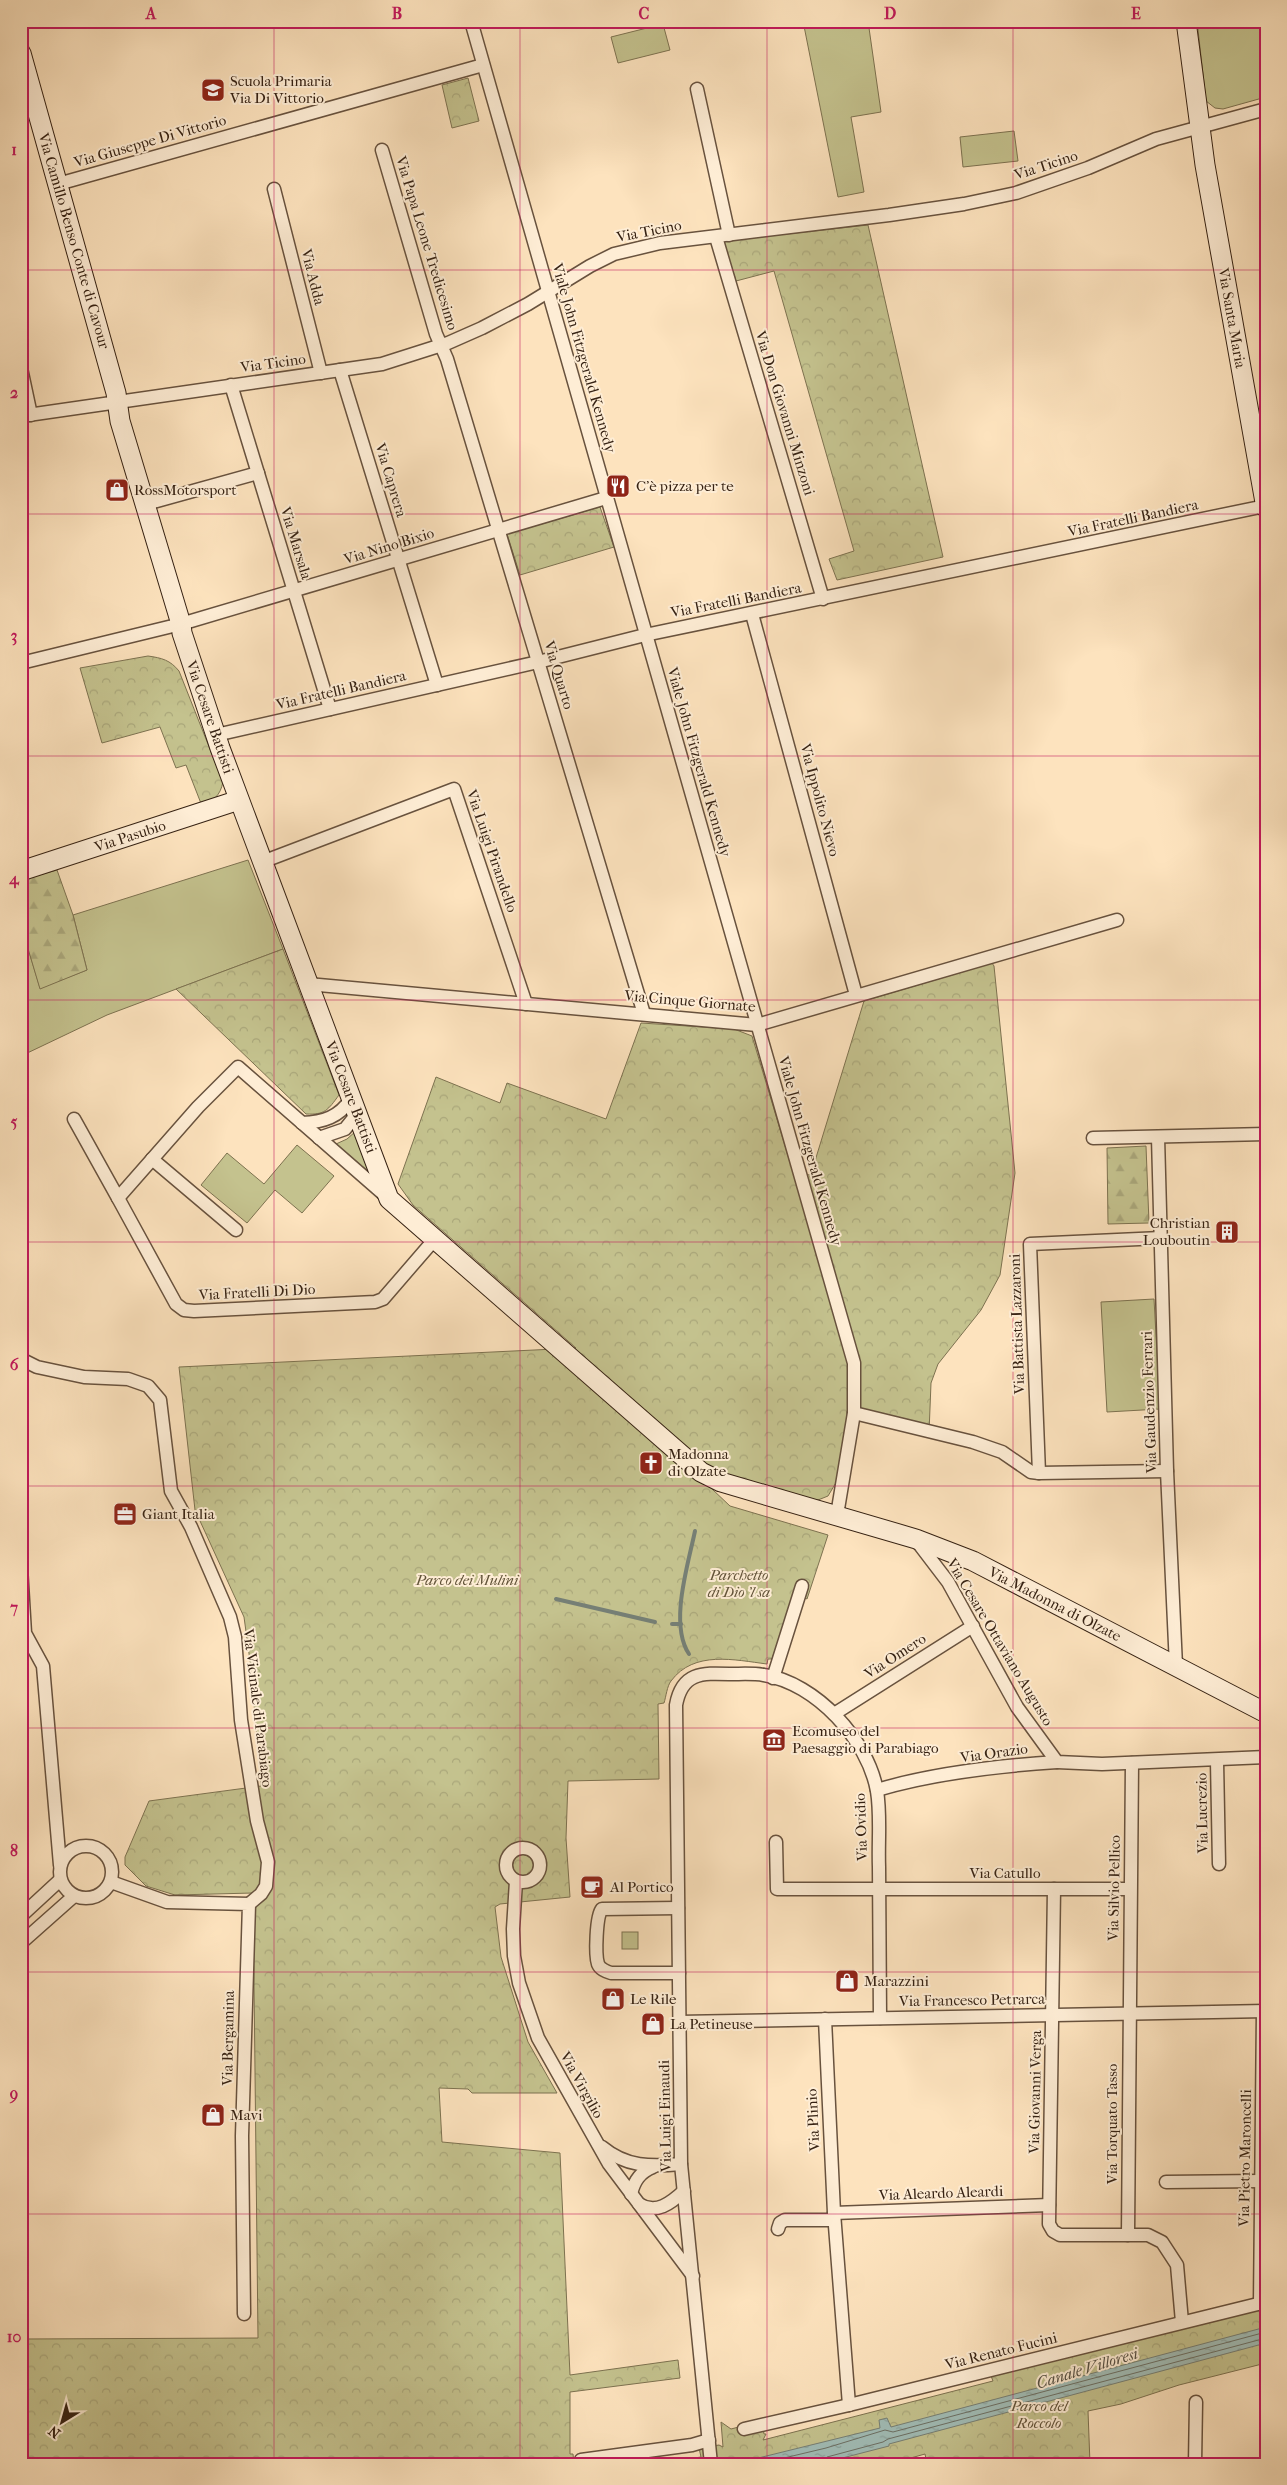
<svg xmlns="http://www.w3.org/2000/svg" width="1287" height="2485" viewBox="0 0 1287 2485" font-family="'IM FELL French Canon',serif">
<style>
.grass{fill:#c4c28e;stroke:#7d7250}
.forest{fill:url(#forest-firs);stroke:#7d7250}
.park{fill:url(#park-crowns);stroke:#7d7250}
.water{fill:url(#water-ripples);stroke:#767f75}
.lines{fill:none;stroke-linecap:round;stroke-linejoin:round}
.shore{stroke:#6c7065;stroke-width:1}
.stream{stroke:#767f75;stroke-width:4}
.street-casing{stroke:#68523e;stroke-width:15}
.secondary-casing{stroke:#362213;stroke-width:21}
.street{stroke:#feedd5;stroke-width:12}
.secondary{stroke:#feedd5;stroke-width:19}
.grid{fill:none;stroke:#c2185b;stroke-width:1;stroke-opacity:0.55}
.labels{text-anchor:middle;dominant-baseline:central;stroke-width:4;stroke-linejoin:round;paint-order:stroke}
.poi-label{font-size:15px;fill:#362213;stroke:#feedd5;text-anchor:start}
.street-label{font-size:15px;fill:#362213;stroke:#feedd5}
.park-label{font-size:15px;font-style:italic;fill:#615238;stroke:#feedd5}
.water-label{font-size:16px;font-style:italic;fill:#565044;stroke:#feedd5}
.neatline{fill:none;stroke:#c2185b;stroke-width:2}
.grid-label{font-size:16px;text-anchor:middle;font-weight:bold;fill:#c2185b}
</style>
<defs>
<pattern id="forest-firs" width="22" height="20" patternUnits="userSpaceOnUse" patternTransform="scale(1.25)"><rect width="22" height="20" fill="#c4c28e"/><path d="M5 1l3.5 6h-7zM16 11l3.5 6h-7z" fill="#a9a67a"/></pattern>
<pattern id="park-crowns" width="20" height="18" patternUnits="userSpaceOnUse" patternTransform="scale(1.25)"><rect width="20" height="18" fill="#c4c28e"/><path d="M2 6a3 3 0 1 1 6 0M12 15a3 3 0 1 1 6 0" fill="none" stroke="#a9a67a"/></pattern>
<pattern id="water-ripples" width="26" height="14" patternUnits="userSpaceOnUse" patternTransform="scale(1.25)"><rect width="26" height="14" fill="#a1bdb7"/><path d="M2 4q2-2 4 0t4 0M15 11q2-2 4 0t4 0" fill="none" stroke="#8ba29c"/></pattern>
</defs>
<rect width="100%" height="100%" fill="#fde3be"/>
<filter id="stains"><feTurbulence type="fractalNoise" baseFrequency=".004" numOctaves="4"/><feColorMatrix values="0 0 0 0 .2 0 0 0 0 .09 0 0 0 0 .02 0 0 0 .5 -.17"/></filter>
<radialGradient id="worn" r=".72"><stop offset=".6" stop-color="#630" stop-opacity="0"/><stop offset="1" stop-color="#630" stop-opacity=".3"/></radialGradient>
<g class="grass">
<path d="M803,21H868L881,112L851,117L864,192L838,197Z"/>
<path d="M1197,21H1266V97L1223,109L1215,108L1206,101Z"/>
<path d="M663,24L670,50L618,63L611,37Z"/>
<path d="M1014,131L1018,161L963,167L960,137Z"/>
<path d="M248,860L283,949L107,1015L21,1056V925L40,988L87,970L73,915Z"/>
<path d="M356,1131L369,1172L336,1144L347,1139Z"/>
<path d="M297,1145L334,1176L302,1213L275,1190L247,1223L201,1185L227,1153L264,1184Z"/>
<path d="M1154,1299L1160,1409L1107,1412L1101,1302Z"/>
<rect x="622" y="1932" width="16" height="17"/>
</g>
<g class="forest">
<path d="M57,870L73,915L87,970L40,989L21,925V880Z"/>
<path d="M1146,1146L1149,1223L1108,1224L1107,1148Z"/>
</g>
<g class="park">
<path d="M468,78L479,121L452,128L442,85Z"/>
<path d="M868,225L943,557L837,580L829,559L854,551L774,271L736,281L723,241Z"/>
<path d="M600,507L614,547L520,575L507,534Z"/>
<path d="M148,656C162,658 170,660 179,671L223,782C220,796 214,800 202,806L186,765L176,768L160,727L102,743L80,668Z"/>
<path d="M283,949L339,1095C328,1110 325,1115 306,1114L176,989Z"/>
<path d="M992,963L994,966L1015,1173L1000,1275L981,1310L938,1364L931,1383L929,1433L848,1418L837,1481L828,1496L818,1500L803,1501L722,1476L638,1419L730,1506L828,1535L807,1599L794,1593L772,1659H768L767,1664C735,1660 694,1650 671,1681C667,1686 666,1697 664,1703L658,1704L659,1779L568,1781L566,1838L570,1897L500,1904L495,1907L501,1957L528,2042L557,2093H472L468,2089L439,2088L442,2142L560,2153L570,2375L678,2360L680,2378L570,2392V2454H573L574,2464H21V2339L258,2338L253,1893L175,1895L146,1886L125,1865V1857L149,1801L261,1786L251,1668L244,1617L195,1510L179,1367L576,1348L413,1205L398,1184L436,1077L500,1103L507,1083L606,1119L641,1023L734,1029L752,1036L795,1179L811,1174L864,1001Z"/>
<path d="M1266,2305V2363L1179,2385L1121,2404L1088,2411L1090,2464H927L925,2454L889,2464H656L701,2457L699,2448L719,2445L723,2447L721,2422L731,2429L762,2421L764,2434H766L763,2440L993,2381L991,2376Z"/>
</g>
<path class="water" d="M1266,2327V2343L889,2444V2446L819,2464H734L880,2428L879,2420L887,2418L891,2427Z"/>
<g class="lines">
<g class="shore">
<path d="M759,2464L826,2448L885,2430L893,2432L1266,2332"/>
<path d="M823,2464L827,2457L883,2442L888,2439L1266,2338"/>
</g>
<g class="stream">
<path d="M556,1599L655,1622"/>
<path d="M672,1624H681"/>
<path d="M689,1654C669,1624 688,1565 695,1531"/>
</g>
<g class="street-casing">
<g id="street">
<path d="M471,21L854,1363V1413L837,1515"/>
<path d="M697,89L729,235"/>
<path d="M382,150L436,334L447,359L644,1014"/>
<path d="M58,184L483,65"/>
<path d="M274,189L321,373"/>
<path d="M716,237L823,599"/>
<path d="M21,368L31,415"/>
<path d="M340,370L437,685"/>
<path d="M231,385L330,709"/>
<path d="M21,416L382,364L448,343L482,328L528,304L590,266L614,254L660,243L889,215L964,204L1016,193L1088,168L1156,139L1266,109"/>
<path d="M146,504L258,473"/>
<path d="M752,614L856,995"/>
<path d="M21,663L181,624L606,498"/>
<path d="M216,735L538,662L645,635L1265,506"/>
<path d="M262,862L454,789L526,1004"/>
<path d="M308,984L757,1025L1117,920"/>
<path d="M74,1119L118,1198L198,1107L238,1067L387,1197"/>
<path d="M302,1123C324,1122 339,1117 351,1099"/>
<path d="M1158,1137L1167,1471L1176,1666"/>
<path d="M319,1138L345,1129L357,1114"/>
<path d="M1093,1138L1266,1134"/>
<path d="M152,1159L236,1230"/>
<path d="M118,1198L176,1304L184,1310L194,1311L375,1302L383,1299L434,1240"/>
<path d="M21,1359L37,1367L84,1377L128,1379L148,1386L160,1400L171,1491L191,1527L230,1617L235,1637L241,1720L257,1821L268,1862L266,1886L261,1894L249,1904"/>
<path d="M854,1413L973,1442L1002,1452L1031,1472L1039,1473L1167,1471"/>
<path d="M1039,1473L1030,1244L1161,1238"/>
<path d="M916,1540L948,1582L1017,1707L1057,1762L1102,1764L1266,1757"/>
<path d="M21,1567L25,1633L43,1666L60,1865"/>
<path d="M773,1678L802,1586"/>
<path d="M834,1714L973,1626"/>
<path d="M1217,1761L1219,1864"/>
<path d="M877,1790C934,1773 997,1766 1057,1762"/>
<path d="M776,1842L777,1889H1130"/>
<circle cx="86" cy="1872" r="26"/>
<circle cx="523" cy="1865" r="17"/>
<path d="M516,1881L513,1929L514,1956L519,1983L538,2038L609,2164L693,2276"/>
<path d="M111,1882L167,1902L249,1904L242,2136L244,2314"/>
<path d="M1054,1889L1049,2224L1053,2231L1060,2235H1148L1162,2242L1177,2265L1182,2322"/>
<path d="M678,1908L602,1909C596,1916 595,1955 598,1964C600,1969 605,1971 611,1973H679"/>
<path d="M21,1916L60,1880"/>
<path d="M21,1943L74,1896"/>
<path d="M825,2019L834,2213L849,2405"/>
<path d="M679,2022L1266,2011"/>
<path d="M602,2147C626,2167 651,2167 681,2164"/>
<path d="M1166,2182L1261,2181"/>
<path d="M631,2194C634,2181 640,2172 653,2167"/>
<path d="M639,2204C656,2215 671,2203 684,2191"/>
<path d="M834,2213L1049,2205"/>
<path d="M778,2229L780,2223L785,2220H834"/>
<path d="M1128,2235L1132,1763"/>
<path d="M1260,2304L1263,2011"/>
<path d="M744,2429L849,2405L1266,2302"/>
<path d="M581,2460L692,2445L709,2440"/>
<path d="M711,2464L681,2164L676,1705C682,1672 702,1673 730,1674C741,1674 753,1673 764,1675C816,1683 868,1740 877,1791C881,1815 878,1842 879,1867C879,1917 880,1968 880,2018"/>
<path d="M1195,2464L1196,2402"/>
</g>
</g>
<g class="secondary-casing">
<g id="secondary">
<path d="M1186,21L1205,165L1266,508"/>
<path d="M21,53L116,393L120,421L181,624L182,633L220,748L389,1199L701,1472L721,1482L916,1539L973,1561L1266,1713"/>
<path d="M21,871L239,800"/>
</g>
</g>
<use href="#street" class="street"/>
<use href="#secondary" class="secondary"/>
</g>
<path class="grid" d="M274,21V2464M520,21V2464M767,21V2464M1013,21V2464M21,270H1266M21,514H1266M21,756H1266M21,1000H1266M21,1242H1266M21,1486H1266M21,1728H1266M21,1972H1266M21,2214H1266"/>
<defs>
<g id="school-square" transform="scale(1.25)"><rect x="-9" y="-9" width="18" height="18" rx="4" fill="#8f2418" stroke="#feedd5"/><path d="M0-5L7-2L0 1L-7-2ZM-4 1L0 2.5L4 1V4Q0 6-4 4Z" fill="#fff"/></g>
<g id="restaurant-square" transform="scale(1.25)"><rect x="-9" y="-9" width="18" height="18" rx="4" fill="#8f2418" stroke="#feedd5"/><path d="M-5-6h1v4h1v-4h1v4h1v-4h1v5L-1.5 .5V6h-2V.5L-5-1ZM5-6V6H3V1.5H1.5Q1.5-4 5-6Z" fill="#fff"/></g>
<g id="shop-square" transform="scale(1.25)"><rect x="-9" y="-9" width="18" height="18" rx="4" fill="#8f2418" stroke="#feedd5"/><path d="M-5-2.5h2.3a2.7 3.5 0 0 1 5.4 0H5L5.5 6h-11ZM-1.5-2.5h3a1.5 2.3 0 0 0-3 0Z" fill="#fff"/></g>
<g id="building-square" transform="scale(1.25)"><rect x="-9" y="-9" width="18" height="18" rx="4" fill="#8f2418" stroke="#feedd5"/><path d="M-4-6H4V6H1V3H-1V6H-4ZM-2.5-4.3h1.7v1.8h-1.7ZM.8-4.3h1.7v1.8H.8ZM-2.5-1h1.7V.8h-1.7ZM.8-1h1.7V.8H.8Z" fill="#fff"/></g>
<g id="church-square" transform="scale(1.25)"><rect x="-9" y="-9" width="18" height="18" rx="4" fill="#8f2418" stroke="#feedd5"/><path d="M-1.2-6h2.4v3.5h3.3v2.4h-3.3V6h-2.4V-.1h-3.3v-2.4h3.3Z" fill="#fff"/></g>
<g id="office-square" transform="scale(1.25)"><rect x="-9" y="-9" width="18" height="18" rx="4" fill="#8f2418" stroke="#feedd5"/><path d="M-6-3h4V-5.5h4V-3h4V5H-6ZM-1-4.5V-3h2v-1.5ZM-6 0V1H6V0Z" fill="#fff"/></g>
<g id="museum-square" transform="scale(1.25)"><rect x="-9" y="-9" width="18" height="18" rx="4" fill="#8f2418" stroke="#feedd5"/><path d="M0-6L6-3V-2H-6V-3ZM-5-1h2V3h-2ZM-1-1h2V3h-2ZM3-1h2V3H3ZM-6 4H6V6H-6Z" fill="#fff"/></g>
<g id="cafe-square" transform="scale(1.25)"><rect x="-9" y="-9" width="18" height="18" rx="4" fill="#8f2418" stroke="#feedd5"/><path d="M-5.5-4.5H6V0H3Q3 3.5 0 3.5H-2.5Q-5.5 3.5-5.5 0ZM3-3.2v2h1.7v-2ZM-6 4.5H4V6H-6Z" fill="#fff"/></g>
</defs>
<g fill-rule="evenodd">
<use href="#school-square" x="213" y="90"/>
<use href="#restaurant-square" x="618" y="486"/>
<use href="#shop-square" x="117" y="490"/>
<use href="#building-square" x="1227" y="1232"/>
<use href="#church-square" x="651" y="1463"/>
<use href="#office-square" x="125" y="1514"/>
<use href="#museum-square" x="774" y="1740"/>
<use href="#cafe-square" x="592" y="1887"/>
<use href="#shop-square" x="847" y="1981"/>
<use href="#shop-square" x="613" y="1999"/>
<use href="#shop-square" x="653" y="2024"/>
<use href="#shop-square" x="213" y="2115"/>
</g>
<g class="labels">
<g class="poi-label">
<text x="230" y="81">Scuola Primaria<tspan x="230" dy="17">Via Di Vittorio</tspan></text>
<text x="636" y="486">C'è pizza per te</text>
<text x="134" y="490">RossMotorsport</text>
<text x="1210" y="1223" text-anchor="end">Christian<tspan x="1210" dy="17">Louboutin</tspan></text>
<text x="668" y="1454">Madonna<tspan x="668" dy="17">di Olzate</tspan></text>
<text x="142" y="1514">Giant Italia</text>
<text x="792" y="1731">Ecomuseo del<tspan x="792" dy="17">Paesaggio di Parabiago</tspan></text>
<text x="610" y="1887">Al Portico</text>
<text x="864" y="1981">Marazzini</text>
<text x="630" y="1999">Le Rile</text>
<text x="670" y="2024">La Petineuse</text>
<text x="230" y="2115">Mavi</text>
</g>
<g class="street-label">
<text transform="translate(150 141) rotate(-16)">Via Giuseppe Di Vittorio</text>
<text transform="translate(1046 165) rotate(-18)">Via Ticino</text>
<text transform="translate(649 231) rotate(-11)">Via Ticino</text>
<text transform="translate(74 241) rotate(74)">Via Camillo Benso Conte di Cavour</text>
<text transform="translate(427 243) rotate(73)">Via Papa Leone Tredicesimo</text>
<text transform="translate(313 277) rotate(76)">Via Adda</text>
<text transform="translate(1232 318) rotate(80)">Via Santa Maria</text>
<text transform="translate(584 358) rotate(74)">Viale John Fitzgerald Kennedy</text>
<text transform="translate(273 363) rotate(-8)">Via Ticino</text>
<text transform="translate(785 413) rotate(73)">Via Don Giovanni Minzoni</text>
<text transform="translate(391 480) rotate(73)">Via Caprera</text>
<text transform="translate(1133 518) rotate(-12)">Via Fratelli Bandiera</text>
<text transform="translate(296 543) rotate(73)">Via Marsala</text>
<text transform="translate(389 546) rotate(-17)">Via Nino Bixio</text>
<text transform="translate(736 600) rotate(-11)">Via Fratelli Bandiera</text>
<text transform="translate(559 675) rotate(73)">Via Quarto</text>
<text transform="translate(341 690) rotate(-13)">Via Fratelli Bandiera</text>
<text transform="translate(210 717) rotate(71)">Via Cesare Battisti</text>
<text transform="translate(699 762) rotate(74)">Viale John Fitzgerald Kennedy</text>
<text transform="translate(820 800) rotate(75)">Via Ippolito Nievo</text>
<text transform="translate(130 836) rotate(-18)">Via Pasubio</text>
<text transform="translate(492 851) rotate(71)">Via Luigi Pirandello</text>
<text transform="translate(690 1001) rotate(5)">Via Cinque Giornate</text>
<text transform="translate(351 1097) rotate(69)">Via Cesare Battisti</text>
<text transform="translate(810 1151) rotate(74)">Viale John Fitzgerald Kennedy</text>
<text transform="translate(257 1292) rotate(-3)">Via Fratelli Di Dio</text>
<text transform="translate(1017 1324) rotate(-92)">Via Battista Lazzaroni</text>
<text transform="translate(1149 1402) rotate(-92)">Via Gaudenzio Ferrari</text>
<text transform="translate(1055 1604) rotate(27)">Via Madonna di Olzate</text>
<text transform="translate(1000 1642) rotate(59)">Via Cesare Ottaviano Augusto</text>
<text transform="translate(895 1656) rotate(-33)">Via Omero</text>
<text transform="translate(258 1708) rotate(83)">Via Vicinale di Parabiago</text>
<text transform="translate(994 1753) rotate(-8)">Via Orazio</text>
<text transform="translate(1202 1813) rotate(-91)">Via Lucrezio</text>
<text transform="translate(861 1827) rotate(-92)">Via Ovidio</text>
<text x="1005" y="1873">Via Catullo</text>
<text transform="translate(1114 1888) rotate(-89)">Via Silvio Pellico</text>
<text transform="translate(972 2000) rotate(-1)">Via Francesco Petrarca</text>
<text transform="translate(228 2038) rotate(-89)">Via Bergamina</text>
<text transform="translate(582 2085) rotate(61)">Via Virgilio</text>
<text transform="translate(1035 2092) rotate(-89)">Via Giovanni Verga</text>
<text transform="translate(665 2116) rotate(-91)">Via Luigi Einaudi</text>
<text transform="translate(813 2120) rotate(-93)">Via Plinio</text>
<text transform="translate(1112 2124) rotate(-90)">Via Torquato Tasso</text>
<text transform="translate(1245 2158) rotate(-89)">Via Pietro Maroncelli</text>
<text transform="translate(941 2193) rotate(-2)">Via Aleardo Aleardi</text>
<text transform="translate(1001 2351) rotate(-14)">Via Renato Fucini</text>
</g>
<g class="park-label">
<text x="739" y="1575">Parchetto<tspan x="739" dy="17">di Dio 'l sa</tspan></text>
<text x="467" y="1580">Parco dei Mulini</text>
<text x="1039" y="2406">Parco del<tspan x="1039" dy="17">Roccolo</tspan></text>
</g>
<g class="water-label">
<text transform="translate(1087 2368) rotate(-17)">Canale Villoresi</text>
</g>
</g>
<rect width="1287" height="2485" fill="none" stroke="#fde3be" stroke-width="55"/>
<g transform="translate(62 2422) rotate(217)" stroke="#feedd5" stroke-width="4" paint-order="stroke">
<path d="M0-4L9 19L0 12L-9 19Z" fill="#362213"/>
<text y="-8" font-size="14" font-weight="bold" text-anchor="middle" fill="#362213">N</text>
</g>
<rect x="28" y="28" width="1232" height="2430" class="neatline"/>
<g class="grid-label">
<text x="151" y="19">A</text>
<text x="397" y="19">B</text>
<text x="644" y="19">C</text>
<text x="890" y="19">D</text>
<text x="1136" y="19">E</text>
<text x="14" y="155">1</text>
<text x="14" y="398">2</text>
<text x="14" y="641">3</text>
<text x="14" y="884">4</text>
<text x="14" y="1127">5</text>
<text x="14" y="1370">6</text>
<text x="14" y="1613">7</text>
<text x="14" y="1856">8</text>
<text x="14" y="2099">9</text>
<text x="14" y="2342">10</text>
</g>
<rect width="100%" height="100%" filter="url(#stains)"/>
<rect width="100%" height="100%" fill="url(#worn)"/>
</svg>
